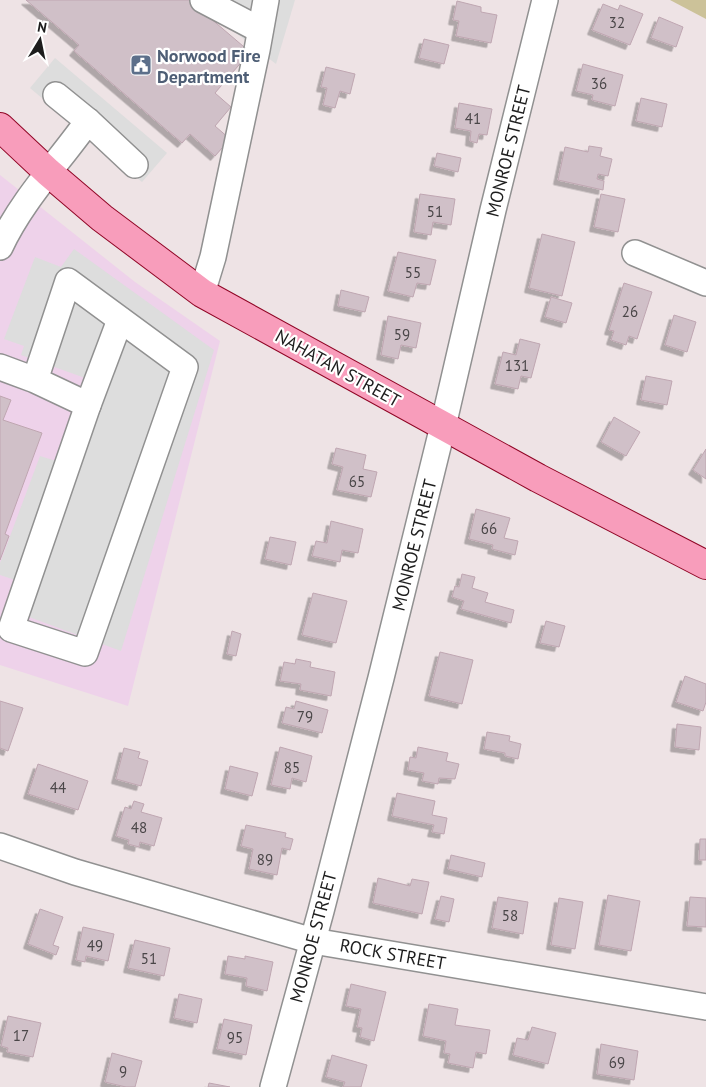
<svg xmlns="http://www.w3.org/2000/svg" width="706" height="1087" viewBox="0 0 706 1087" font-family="'PT Sans',sans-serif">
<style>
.commercial{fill:#eed2ea}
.forest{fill:#ccc299}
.parking{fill:#ddd}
.building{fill:#d0c0c8;stroke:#bfa6b1;filter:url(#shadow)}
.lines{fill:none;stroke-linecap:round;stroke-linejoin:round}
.minor-casing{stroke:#919191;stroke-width:28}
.major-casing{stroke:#900525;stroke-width:30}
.minor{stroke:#fff;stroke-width:25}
.major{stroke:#f89dbb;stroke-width:28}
.labels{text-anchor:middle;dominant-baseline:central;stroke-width:4.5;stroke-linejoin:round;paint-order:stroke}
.number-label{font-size:15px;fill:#4a4648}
.service-label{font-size:18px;font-weight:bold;fill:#4e5e75;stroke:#fff;text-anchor:start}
.street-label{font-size:18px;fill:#1d1d1d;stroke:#fff}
</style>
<defs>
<filter id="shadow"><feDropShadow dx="-4.5" dy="4.5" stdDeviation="0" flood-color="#0004"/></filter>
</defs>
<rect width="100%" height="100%" fill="#eee3e5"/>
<path class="commercial" d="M0,175L135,282L220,341L128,706L0,665Z"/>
<path class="forest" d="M670,0H706V19Z"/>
<g class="parking">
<path d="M193,0H295L276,64Z"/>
<path d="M55,58L167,153L142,182L30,88Z"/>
<path d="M74,249L214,350L121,651L29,617L39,588L0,575V563L40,456L56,461L85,378L21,355L24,346L4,339L35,257L61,267Z"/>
</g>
<g class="building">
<path d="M26,0H189L250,52L215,93L231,107L215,126L230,139L215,156L190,134L182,143L74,51L79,45Z"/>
<path d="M457,1L481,7V12L497,15L491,43L456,36L459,21L453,20Z"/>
<path d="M603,4L618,10L620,5L643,14L630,45L592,30Z"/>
<path d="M659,17L683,27L676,47L651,38Z"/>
<path d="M424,39L449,45L444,64L419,58Z"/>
<path d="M583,64L623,75L615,106L592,100L593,95L576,91Z"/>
<path d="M326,67L355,74L350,94L340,91L335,108L323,105L327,88L321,87Z"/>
<path d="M641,98L667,104L662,127L636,121Z"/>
<path d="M459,103L492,109L487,135L479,134L477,143L470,141L471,131L455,128Z"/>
<path d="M589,146L602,148L600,156L612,159L608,176L598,174L597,179L604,181L603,190L558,180L565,147L588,152Z"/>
<path d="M437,153L461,158L458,172L434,166Z"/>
<path d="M420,194L455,199L451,225L433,222L431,235L414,232Z"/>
<path d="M601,194L625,199L618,232L594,227Z"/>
<path d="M542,234L575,242L562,296L529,288Z"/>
<path d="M398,252L436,260L430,285L417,283L413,297L388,291Z"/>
<path d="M624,283L652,292L637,339L629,336L626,345L611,340L614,331L609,330Z"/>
<path d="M341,290L369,297L365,312L338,306Z"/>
<path d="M551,297L572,303L566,323L545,317Z"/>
<path d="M674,315L696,322L687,352L665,345Z"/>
<path d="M388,316L421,323L416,348L401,345L398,359L381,355Z"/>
<path d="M520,339L540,344L531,378L521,376L518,389L495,384L503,352L516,355Z"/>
<path d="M646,376L672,381L667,405L641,400Z"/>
<path d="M0,396L11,400L3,420L42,433L5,534L9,536L0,560Z"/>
<path d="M614,417L640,432L626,456L601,442Z"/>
<path d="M336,448L366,455L363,469L377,472L371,497L337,490L343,467L332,464Z"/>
<path d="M706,449V479L693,470Z"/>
<path d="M476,509L510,518L504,538L518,541L515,555L492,549L493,545L469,539Z"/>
<path d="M331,521L363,529L358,553L342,550L340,562L312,556L316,541L327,543Z"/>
<path d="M270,537L296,542L291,565L265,559Z"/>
<path d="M462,574L475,577L472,588L488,593L485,602L514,610L511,623L461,609L464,601L452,597L455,586L459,587Z"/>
<path d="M313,593L347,601L336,643L302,635Z"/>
<path d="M546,621L565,626L559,647L540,643Z"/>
<path d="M232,631L241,634L236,656L227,654Z"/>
<path d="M440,652L473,660L462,704L429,696Z"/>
<path d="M296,659L311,662L310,667L335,672L331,696L300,690L301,684L280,681L284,662L295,664Z"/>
<path d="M685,676L706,684V702L703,711L676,702Z"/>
<path d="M0,701L23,708L8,751L0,748Z"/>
<path d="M296,701L328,710L322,733L282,723L286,707L294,709Z"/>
<path d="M677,724L701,727L699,750L675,747Z"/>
<path d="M487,732L510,736L509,741L521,744L518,759L505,756V753L484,749Z"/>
<path d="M280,747L312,756L306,782L292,778L290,789L271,785Z"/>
<path d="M418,747L448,753L446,761L459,764L455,779L439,778L438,784L422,781L424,773L408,770L410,757L416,758Z"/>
<path d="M124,748L140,752L138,758L148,761L141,786L116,779Z"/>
<path d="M38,764L88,781L78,810L28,794Z"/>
<path d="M230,766L258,773L252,796L225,789Z"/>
<path d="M397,793L435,801L432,815L447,818L444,834L432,832L434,825L392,816Z"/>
<path d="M134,801L144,804L141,812L162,818L154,846L140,842L139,847L128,844L129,840L116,836L125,807L131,809Z"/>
<path d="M246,825L286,833L285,837L293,839L290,850L282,848L277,875L249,869L253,849L241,846Z"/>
<path d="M700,839H706V860H699Z"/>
<path d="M451,855L485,863L482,877L448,869Z"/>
<path d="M378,878L410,886L412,879L429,882L422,914L373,903Z"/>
<path d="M608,895L640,901L631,951L599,945Z"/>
<path d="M441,896L454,899L449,922L435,919Z"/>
<path d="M498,897L528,902L523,934L492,928Z"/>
<path d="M690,897L706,898V927L687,926Z"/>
<path d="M559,898L583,902L575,949L551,945Z"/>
<path d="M40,909L63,917L53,945L59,947L56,955L28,944Z"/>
<path d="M83,927L114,934L108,961L86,956L85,962L76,960Z"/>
<path d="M135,940L170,948L164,976L128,968Z"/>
<path d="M228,956L245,959V956L273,962L267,991L246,986L247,978L225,974Z"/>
<path d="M351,984L386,992L374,1041L360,1037L362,1028L357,1027L361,1009L346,1006Z"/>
<path d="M179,994L202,999L197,1023L174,1018Z"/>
<path d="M429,1004L458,1009L455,1025L490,1030L486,1054L476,1052L473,1068L448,1063L450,1054L444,1053L446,1041L423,1036Z"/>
<path d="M8,1016L41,1023L33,1057L7,1052L8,1048L1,1046Z"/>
<path d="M224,1019L252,1025L246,1055L217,1049Z"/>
<path d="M532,1027L556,1033L548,1064L513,1055L517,1038L528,1040Z"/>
<path d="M601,1044L638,1051L634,1080L597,1074Z"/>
<path d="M112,1053L142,1061L135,1087H126L105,1082Z"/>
<path d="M332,1055L367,1065L361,1087H343L345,1082L326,1077Z"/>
<path d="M209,1083L230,1087H208Z"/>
</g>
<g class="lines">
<g class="minor-casing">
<g id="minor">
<path d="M203,0L260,30"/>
<path d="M56,95L88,121"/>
<path d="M0,247C22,200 58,163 88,121L135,165"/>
<path d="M635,253L706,283"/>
<path d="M202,293L213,257L257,50L266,0"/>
<path d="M0,367L35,380L88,405L11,629L85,653L185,367L68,281L35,380"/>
<path d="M88,405L120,320"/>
<path d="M0,846L75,872L313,941L706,1007"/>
<path d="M273,1087L321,911L381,678L443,426L493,210L545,0"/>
</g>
</g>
<g class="major-casing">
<path id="major" d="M0,127L48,172L102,218L202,293L538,478L706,565"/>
</g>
<use href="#minor" class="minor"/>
<use href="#major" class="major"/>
</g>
<defs>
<g id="civic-square" transform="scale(1.125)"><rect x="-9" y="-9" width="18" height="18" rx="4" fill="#5c6f8a" stroke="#fff"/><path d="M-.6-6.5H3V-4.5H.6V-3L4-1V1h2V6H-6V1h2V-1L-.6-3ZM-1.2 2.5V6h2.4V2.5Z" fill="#fff"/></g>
</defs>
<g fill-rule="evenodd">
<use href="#civic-square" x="141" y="65"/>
</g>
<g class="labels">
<g class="number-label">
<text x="617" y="22">32</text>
<text x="599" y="83">36</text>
<text x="473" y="118">41</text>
<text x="435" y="211">51</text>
<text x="413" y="272">55</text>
<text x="630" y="311">26</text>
<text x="402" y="334">59</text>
<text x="517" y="365">131</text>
<text x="357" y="481">65</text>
<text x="489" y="528">66</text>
<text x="305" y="716">79</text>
<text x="292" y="767">85</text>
<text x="58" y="787">44</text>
<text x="139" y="827">48</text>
<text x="265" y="859">89</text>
<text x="510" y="915">58</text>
<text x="95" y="945">49</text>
<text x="149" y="958">51</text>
<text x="21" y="1035">17</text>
<text x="235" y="1037">95</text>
<text x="617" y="1062">69</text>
<text x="123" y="1071">9</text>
</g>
<g class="service-label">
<text x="157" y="55">Norwood Fire<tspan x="157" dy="21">Department</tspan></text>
</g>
<g class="street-label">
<text transform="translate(508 151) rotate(-76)">MONROE STREET</text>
<text transform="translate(338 368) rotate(29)">NAHATAN STREET</text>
<text transform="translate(414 545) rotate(-76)">MONROE STREET</text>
<text transform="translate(313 937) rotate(-75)">MONROE STREET</text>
<text transform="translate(393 954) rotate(10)">ROCK STREET</text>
</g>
</g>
<g transform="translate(40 40) rotate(10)" stroke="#ffffff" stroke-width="4" paint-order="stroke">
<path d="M0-4L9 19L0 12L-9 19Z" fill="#1d1d1d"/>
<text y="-8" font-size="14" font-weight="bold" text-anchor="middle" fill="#1d1d1d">N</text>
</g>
</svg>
